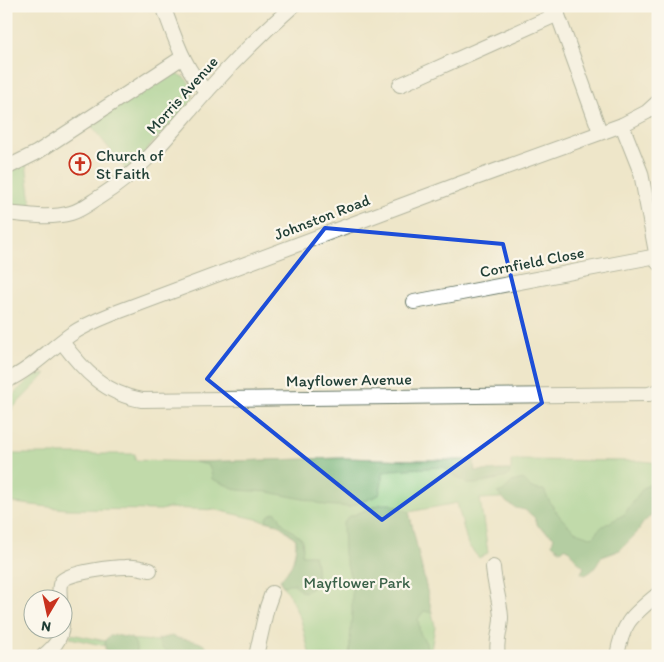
<svg xmlns="http://www.w3.org/2000/svg" width="664" height="662" viewBox="0 0 664 662" font-family="Itim,sans-serif">
<style>
.green{fill:#89cd86;stroke:#54855d}
.forest{fill:#6eb073;stroke:#467654}
.lines{fill:none;stroke-linecap:round;stroke-linejoin:round}
.minor-casing{stroke:#677868;stroke-width:16}
.minor{stroke:#fff;stroke-width:14}
.marked{fill:none;stroke:#1d4ed8;stroke-width:4;stroke-linejoin:round}
.labels{text-anchor:middle;dominant-baseline:central;stroke-width:4.5;stroke-linejoin:round;paint-order:stroke}
.street-label{font-size:16px;fill:#1f3d34;stroke:#fbf7ec}
.poi-label{font-size:16px;fill:#1f3d34;stroke:#fbf7ec;text-anchor:start}
.park-label{font-size:16px;fill:#3a6148;stroke:#fbf7ec}
</style>
<rect width="100%" height="100%" fill="#fbf7ec"/>
<filter id="ink" filterUnits="userSpaceOnUse"><feTurbulence type="fractalNoise" baseFrequency=".02" numOctaves="2"/><feDisplacementMap in="SourceGraphic" scale="10" xChannelSelector="R" yChannelSelector="G"/><feConvolveMatrix kernelMatrix="1 2 1 2 8 2 1 2 1" color-interpolation-filters="sRGB"/></filter>
<filter id="wash" filterUnits="userSpaceOnUse"><feTurbulence type="fractalNoise" baseFrequency=".0096" numOctaves="4" result="noise"/><feDisplacementMap in="SourceGraphic" scale="20" xChannelSelector="R" yChannelSelector="G"/><feGaussianBlur stdDeviation="1.12" result="paint"/><feColorMatrix in="noise" values="0 0 0 0 0 0 0 0 0 0 0 0 0 0 0 0 0 1.4 0 .05"/><feComposite in="paint" operator="in"/></filter>
<g filter="url(#wash)">
<rect width="100%" height="100%" fill="#eee6c9"/>
<g class="green">
<path d="M170,73C187,75 194,84 192,101L127,171L89,123Z"/>
<path d="M26,163L32,211L6,207V172Z"/>
<path d="M46,374L6,415V402L32,376Z"/>
<path d="M6,454H135V460L194,462L345,458L413,460H474L475,471L511,470V460L642,461L658,463V507L616,552L588,562L573,555L518,497L480,499L488,553L479,558L468,545L457,503L409,512L435,626L430,656H310L301,620L290,597L288,592L284,588L280,580L292,565L296,546V539L278,524L217,510L168,508L161,510L66,509L6,502Z"/>
<path d="M71,634L125,645L126,639L202,644L199,656H120L124,650L70,638Z"/>
</g>
<g class="forest">
<path d="M345,458L413,460H474V471L509,470L510,473L507,477L475,484H467L443,467L390,470L382,473V482L379,495L349,507L325,505L308,500L268,492L238,490L212,479L211,471L208,465L194,462Z"/>
<path d="M523,479C530,488 533,490 544,490C550,505 562,521 575,531C579,534 585,535 590,537L595,536L597,531L603,526L625,514L629,507L644,487L653,483H658V509L643,523L636,534L620,550L601,557C597,565 594,571 585,575L581,573L584,567C576,561 572,554 566,547L561,551L552,544L554,537L538,526L534,517L525,510L516,508L507,503L503,498L497,493L503,491L512,482Z"/>
<path d="M381,504H391L409,512L432,613L424,611L418,619L420,633L426,643L429,656H349L352,612V582L344,554L343,524L348,517Z"/>
<path d="M275,512L279,516L282,523L302,539L303,548L302,555H314C317,565 317,576 315,586L305,592L300,591L295,584H288L285,586L281,584V579C293,569 297,554 296,539L278,524L267,521L266,519L269,515Z"/>
<path d="M115,635L131,638L135,643L138,656H109L105,649V640L110,636Z"/>
<path d="M172,636C187,643 205,636 211,656H182L181,654C166,653 163,653 158,639Z"/>
</g>
</g>
<g filter="url(#ink)">
<g class="lines">
<g class="minor-casing">
<g id="minor">
<path d="M163,6C173,32 185,73 207,91"/>
<path d="M555,7L600,132"/>
<path d="M400,85L558,14"/>
<path d="M622,125L641,173L658,263"/>
<path d="M6,168L36,153L183,57"/>
<path d="M6,213C27,215 50,219 71,213C82,210 91,202 101,196C147,167 173,129 209,89C235,60 263,32 293,6"/>
<path d="M414,302L657,256"/>
<path d="M62,342C83,370 105,394 142,400L649,394L658,391"/>
<path d="M6,381C30,370 49,350 70,335C83,326 97,320 112,314L459,184L622,125L647,112L658,102"/>
<path d="M493,567C494,584 500,600 501,617C501,631 495,641 498,656"/>
<path d="M60,600C60,594 58,585 62,581C70,572 114,567 126,567C134,566 142,568 150,570"/>
<path d="M43,656C56,646 63,636 62,620"/>
<path d="M256,656L267,607L272,593"/>
<path d="M617,656C623,621 632,616 658,594"/>
</g>
</g>
<use href="#minor" class="minor"/>
</g>
</g>
<path d="M0 0H664V662H0ZM325,228L503,244L542,403L382,520L207,379Z" fill="#eee6c9" fill-opacity=".55" fill-rule="evenodd"/>
<path class="marked" d="M325,228L503,244L542,403L382,520L207,379Z"/>
<defs>
<g id="church-ring" transform="scale(1.125)"><circle r="9.5" fill="#fbf7ec" stroke="#c8321e" stroke-width="1.5"/><path d="M-1.2-6h2.4v3.5h3.3v2.4h-3.3V6h-2.4V-.1h-3.3v-2.4h3.3Z" fill="#c8321e"/></g>
</defs>
<g fill-rule="evenodd">
<use href="#church-ring" x="80" y="164"/>
</g>
<g class="labels">
<g class="street-label">
<text transform="translate(182 95) rotate(-48)">Morris Avenue</text>
<text transform="translate(322 217) rotate(-21)">Johnston Road</text>
<text transform="translate(532 262) rotate(-11)">Cornfield Close</text>
<text transform="translate(349 380) rotate(-1)">Mayflower Avenue</text>
</g>
<g class="poi-label">
<text x="96" y="155">Church of<tspan x="96" dy="18">St Faith</tspan></text>
</g>
<g class="park-label">
<text x="357" y="582">Mayflower Park</text>
</g>
</g>
<rect width="664" height="662" fill="none" stroke="#fbf7ec" stroke-width="25"/>
<g transform="translate(48 614) rotate(189)"><circle r="24" fill="#fbf7ec" stroke="#a3ada2"/>
<path d="M0-4L9 19L0 12L-9 19Z" fill="#c8321e"/>
<text y="-8" font-size="14" font-weight="bold" text-anchor="middle" fill="#1f3d34">N</text>
</g>
</svg>
